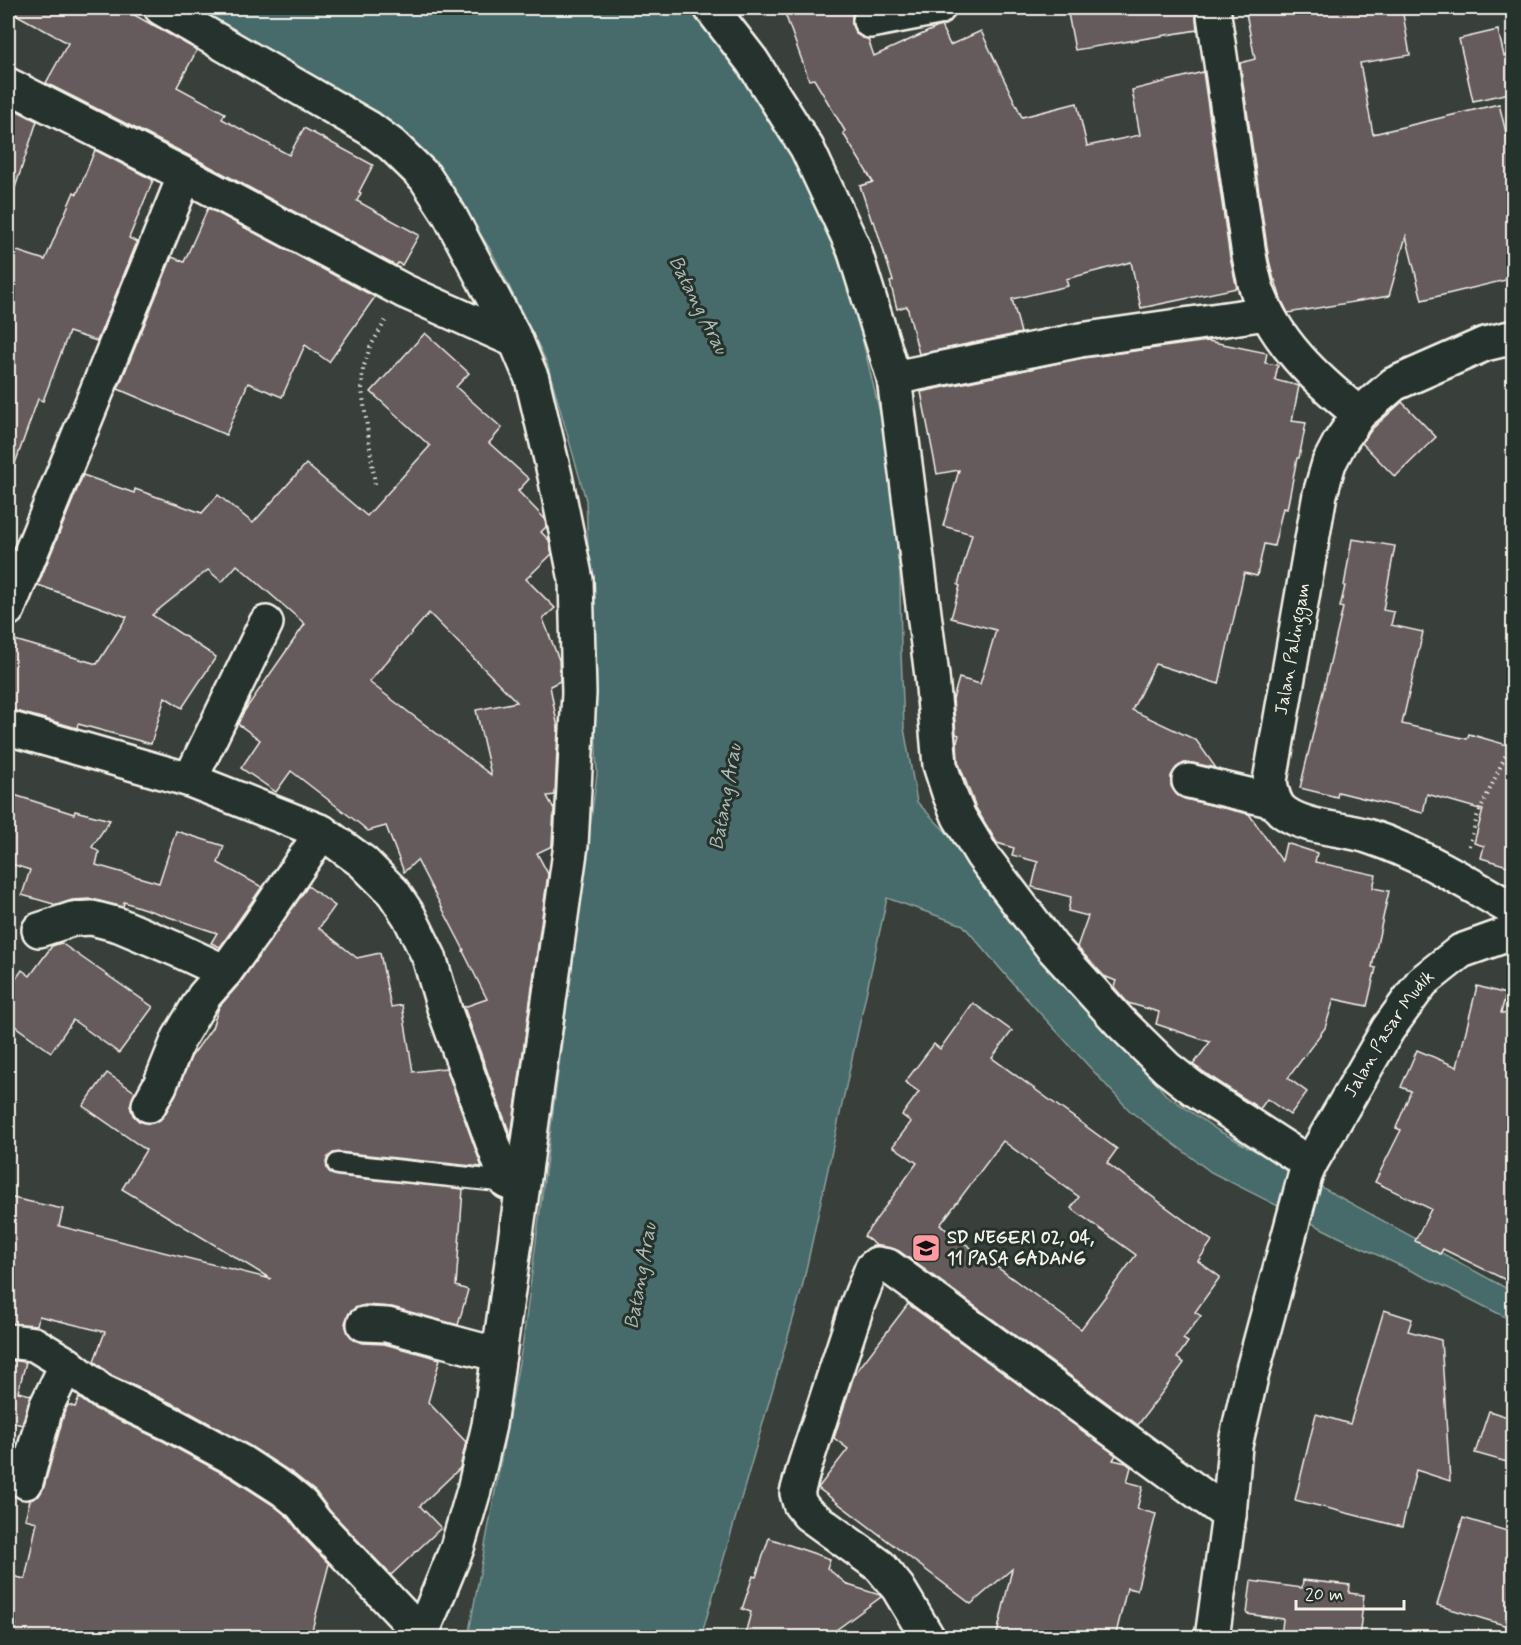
<svg xmlns="http://www.w3.org/2000/svg" width="1521" height="1645" viewBox="0 0 1521 1645" font-family="Mynerve,sans-serif">
<style>
.water{fill:#466b6a;stroke:#8ca19c;stroke-width:1.5}
.building{fill:#655a5c;stroke:#f4f1e8;stroke-width:1.5;fill-rule:evenodd}
.lines{fill:none;stroke-linecap:round;stroke-linejoin:round}
.lane-casing{stroke:#f4f1e8;stroke-width:24}
.street-casing{stroke:#f4f1e8;stroke-width:38}
.secondary-casing{stroke:#f4f1e8;stroke-width:38}
.path{stroke:#f4f1e8;stroke-width:4;stroke-dasharray:1.5 4.5;stroke-linecap:butt}
.lane{stroke:#26332d;stroke-width:20}
.street{stroke:#26332d;stroke-width:33}
.secondary{stroke:#26332d;stroke-width:33}
.labels{text-anchor:middle;dominant-baseline:central;stroke-width:6;stroke-linejoin:round;paint-order:stroke}
.street-label{font-size:18px;fill:#f4f1e8;stroke:#26332d}
.poi-label{font-size:18px;font-weight:bold;fill:#f4f1e8;stroke:#26332d;text-anchor:start}
.water-label{font-size:20px;font-style:italic;fill:#aebbb6;stroke:#26332d}
</style>
<rect width="100%" height="100%" fill="#393f3b"/>
<filter id="ink" filterUnits="userSpaceOnUse"><feTurbulence type="fractalNoise" baseFrequency=".0167" numOctaves="2"/><feDisplacementMap in="SourceGraphic" scale="12" xChannelSelector="R" yChannelSelector="G"/><feConvolveMatrix kernelMatrix="1 2 1 2 8 2 1 2 1" color-interpolation-filters="sRGB"/></filter>
<g filter="url(#ink)">
<path class="water" d="M184,8H698L783,124L851,292L884,430L900,575L901,652L904,728L917,802L966,853L1165,1094L1219,1131L1513,1292V1321L1448,1288L1339,1237L1211,1172L1130,1111L1016,987L963,925L887,898L802,1288L701,1637H468L523,1341L597,774L586,500L547,363L492,252L442,175Z"/>
<g class="building">
<path d="M8,8H122L197,50L177,87L225,113L222,119L289,155L304,128L373,165L359,192L361,193L357,201L419,235L402,265L398,263L396,266L194,158L46,83L68,43L8,10Z"/>
<path d="M783,8H857L852,15V25L856,34L863,38L868,39L874,56L938,27L941,26L950,45L981,31L1022,117L1077,103L1087,146L1140,135L1132,90L1203,72L1230,258L1237,288L1141,308L1131,262L1066,279L1068,286L1012,299L1021,333L919,354L907,306L897,309L890,282L893,281L874,221L872,222L860,186L873,182L843,133L845,131L814,79L809,80Z"/>
<path d="M1067,8H1195L1197,30L1075,50Z"/>
<path d="M1245,8H1402L1410,55L1360,63L1373,134L1499,104L1514,165V278L1422,300L1406,236L1389,296L1288,313L1281,299L1275,280H1274L1269,260L1240,63L1255,59Z"/>
<path d="M1498,30L1504,56L1514,54V92L1473,101L1459,39Z"/>
<path d="M8,106L37,121L13,194L8,193Z"/>
<path d="M95,150L153,180L129,238L137,242L97,341L69,332L43,401L38,399L11,475L8,474V248L45,260L74,192L77,194Z"/>
<path d="M208,208L375,297L329,362L305,345L282,397L248,383L226,435L118,389L172,257L184,262Z"/>
<path d="M425,333L469,373L456,387L502,428L489,443L529,479L518,491L545,519L546,527L541,532L549,540L552,554L526,579L555,608L543,619L559,660L560,681L550,686L558,728L555,795L547,796L554,809L552,843V846L537,853L548,874L511,1137L464,1007L487,999L463,951L464,950L417,860L404,872L386,826L368,831L361,825L291,771L276,792L241,768L260,740L238,724L243,713L305,624L237,565L222,582L208,570L152,615L216,657L182,708L165,697L151,744L78,724L77,728L13,710H8V638L97,664L127,617L38,585L83,475L134,493L135,489L202,513L218,495L253,523L306,464L367,516L430,446L371,392ZM429,613L517,702L476,710L491,775L369,682Z"/>
<path d="M1208,341L1267,353L1265,363L1278,365L1275,380L1299,386L1292,421L1306,423L1299,458H1297L1287,509L1283,508L1274,546L1264,544L1257,576L1244,573L1219,684L1155,664L1132,710L1196,740L1216,768L1193,763H1184L1176,768L1171,776V786L1177,795L1185,799L1249,814L1282,861L1286,843L1317,853L1315,862L1376,875L1373,888L1389,891L1372,967L1376,968L1367,1006L1334,999L1325,1028L1288,1078L1307,1092L1290,1115L1267,1099L1260,1109L1193,1065L1210,1042L1156,1024L1159,1012L1128,1003L1114,987L1116,981L1104,976L1077,947L1088,916L1068,911L1071,897L1032,887L1038,862L1012,855L1014,848L997,843L976,808L958,761L957,742L959,735L956,734L953,699L959,678L980,684L996,630L951,618L960,586L958,585L972,534L943,526L959,470L937,474L921,392L1083,358Z"/>
<path d="M1402,402L1436,437L1395,477L1362,443L1372,429Z"/>
<path d="M1352,539L1395,546L1383,610L1394,612L1391,625L1423,632L1402,724L1467,739L1469,734L1514,747V868L1481,858L1484,846L1474,843L1483,810L1427,794L1423,813L1338,792L1337,797L1300,788L1343,608L1340,607L1345,586H1344Z"/>
<path d="M8,793L74,814L75,811L110,820L92,847L99,852L96,865L159,883L176,831L224,846L218,863L262,887L220,947L211,943L217,933L124,902L123,907L91,899L72,900L57,905L22,895L30,870L8,863Z"/>
<path d="M308,886L335,906L319,928L357,958L380,953L391,1007L402,1005L413,1072L446,1068L482,1167L339,1152L333,1153L328,1157L326,1162L327,1169L331,1174L337,1176L463,1189L456,1286L468,1290L458,1325L392,1307L365,1305L355,1308L349,1313L345,1323L348,1333L354,1340L363,1343L384,1344L440,1359L428,1402L466,1442L460,1468L420,1506L441,1528L391,1575L330,1511L316,1492L294,1474L250,1446L180,1407L111,1375L94,1361L105,1332L39,1316L37,1325L8,1323V1197L63,1209L59,1226L271,1279L122,1189L146,1150L83,1106L107,1073L135,1092L130,1106L133,1115L139,1121L149,1124L159,1121L165,1114L176,1094L191,1057L212,1028L219,1007L240,983Z"/>
<path d="M61,943L153,1007L119,1053L73,1020L51,1052L8,1021V990L22,970L30,976L52,946Z"/>
<path d="M1477,986L1506,994L1501,1013L1514,1016V1284L1443,1249L1440,1254L1415,1241L1431,1209L1375,1182L1401,1130L1396,1128L1411,1091L1401,1087L1417,1050L1457,1067Z"/>
<path d="M973,1003L1012,1031L992,1058L1117,1149L1107,1163L1212,1241L1198,1261L1220,1277L1195,1312L1201,1316L1183,1339L1188,1342L1177,1358L1184,1363L1138,1425L899,1251L891,1248L877,1246L864,1236L917,1163L893,1146L911,1122L902,1115L919,1092L905,1082L934,1044L940,1049ZM1003,1141L1079,1197L1071,1208L1136,1255L1081,1329L940,1225Z"/>
<path d="M908,1304L1116,1455L1113,1460L1126,1463L1131,1467L1127,1482L1143,1486L1137,1509L1156,1514L1137,1590L1127,1588L1115,1638H996L1012,1569L971,1604L818,1488L848,1449L834,1438L854,1375Z"/>
<path d="M1384,1310L1412,1319L1408,1331L1441,1340L1450,1481L1416,1470L1402,1527L1295,1500L1316,1414L1350,1424Z"/>
<path d="M8,1360L26,1362L18,1392L31,1395L22,1425L8,1421Z"/>
<path d="M79,1398L93,1408L163,1441L231,1478L273,1505L288,1517L302,1536L329,1564L310,1638H13L16,1624L8,1622V1575L25,1579L37,1522L25,1519L30,1500L39,1496L44,1487L64,1414L68,1405L75,1407Z"/>
<path d="M1489,1411L1514,1419V1464L1475,1453Z"/>
<path d="M1463,1518L1514,1533V1628L1437,1605Z"/>
<path d="M769,1538L830,1559L827,1568L848,1585L880,1595L881,1597L825,1638H744L751,1612L742,1609L753,1576L756,1577Z"/>
<path d="M1303,1580L1350,1585L1349,1593L1364,1595L1359,1638H1281L1283,1619L1247,1614L1251,1581L1302,1588Z"/>
</g>
<g class="lines">
<g class="lane-casing">
<path id="lane" d="M338,1164L507,1182"/>
</g>
<g class="street-casing">
<g id="street">
<path d="M161,8L369,128L392,145L425,177L449,214L516,341L532,379L555,476L576,580L579,693L571,845L489,1425L474,1490L457,1548L420,1638"/>
<path d="M711,8L752,61L807,148L854,249L894,378L932,676L940,765L949,793L959,817L982,855L1052,947L1120,1022L1167,1068L1194,1089L1310,1164"/>
<path d="M1213,8L1249,255C1251,266 1253,276 1256,287C1274,341 1316,379 1359,414"/>
<path d="M870,21L938,8"/>
<path d="M8,85L185,175"/>
<path d="M1514,337L1485,344L1394,384L1359,414L1340,442L1329,463L1320,494L1270,781C1272,793 1274,806 1285,813C1308,829 1344,828 1370,837C1421,854 1467,883 1514,910"/>
<path d="M894,378L1080,340L1267,313"/>
<path d="M8,609L185,175L404,291L516,341"/>
<path d="M8,728L190,780L322,832L363,862L393,892L409,916L429,957L445,1011L507,1182L522,1188"/>
<path d="M190,780L266,623"/>
<path d="M1189,781L1274,801"/>
<path d="M39,930L73,919L92,918L119,925L178,950L225,972"/>
<path d="M149,1105L160,1085L179,1038L204,996L225,972L259,925L322,832"/>
<path d="M364,1324L387,1325L499,1355"/>
<path d="M8,1341L34,1344L67,1364L101,1391L171,1424L241,1462L284,1490L301,1504L316,1523L421,1634"/>
<path d="M26,1482L46,1407L67,1364"/>
<path d="M928,1638L898,1588L880,1566L808,1514L800,1504L797,1493L805,1465L858,1303L872,1268L877,1264L888,1266L1229,1515"/>
</g>
</g>
<g class="secondary-casing">
<g id="secondary">
<path id="s1" d="M1212,1638L1229,1515L1235,1446L1251,1377L1305,1176L1310,1164L1388,1029L1422,982L1461,951L1503,936L1514,935"/>
</g>
</g>
<g class="path">
<path d="M375,484L362,390L363,369L370,347L386,320"/>
<path d="M1469,846L1477,817L1514,737"/>
</g>
<use href="#lane" class="lane"/>
<use href="#street" class="street"/>
<use href="#secondary" class="secondary"/>
</g>
</g>
<defs>
<g id="school-square" transform="scale(1.5)"><rect x="-9" y="-9" width="18" height="18" rx="4" fill="#ff9aa2" stroke="#26332d"/><path d="M0-5L7-2L0 1L-7-2ZM-4 1L0 2.5L4 1V4Q0 6-4 4Z" fill="#111"/></g>
</defs>
<g fill-rule="evenodd">
<use href="#school-square" x="926" y="1248"/>
</g>
<g class="labels">
<g class="street-label">
<text transform="translate(1293 649) rotate(-80)">Jalan Palinggam</text>
<text stroke="none"><textPath href="#s1" startOffset="638">Jalan Pasar Mudik</textPath></text>
</g>
<g class="poi-label">
<text x="947" y="1238">SD NEGERI 02, 04,<tspan x="947" dy="21">11 PASA GADANG</tspan></text>
</g>
<g class="water-label">
<text transform="translate(698 305) rotate(63)">Batang Arau</text>
<text transform="translate(726 797) rotate(-80)">Batang Arau</text>
<text transform="translate(641 1276) rotate(-80)">Batang Arau</text>
</g>
</g>
<rect width="1521" height="1645" fill="none" stroke="#26332d" stroke-width="30"/>
<rect x="15" y="15" width="1491" height="1615" fill="none" stroke="#f4f1e8" stroke-width="2" filter="url(#ink)"/>
<path d="M1296 1600v9h108v-9" fill="none" stroke="#f4f1e8" stroke-width="3"/>
<text x="1305" y="1600" font-size="18" fill="#f4f1e8" stroke="#26332d" stroke-width="4.5" paint-order="stroke">20 m</text>
</svg>
